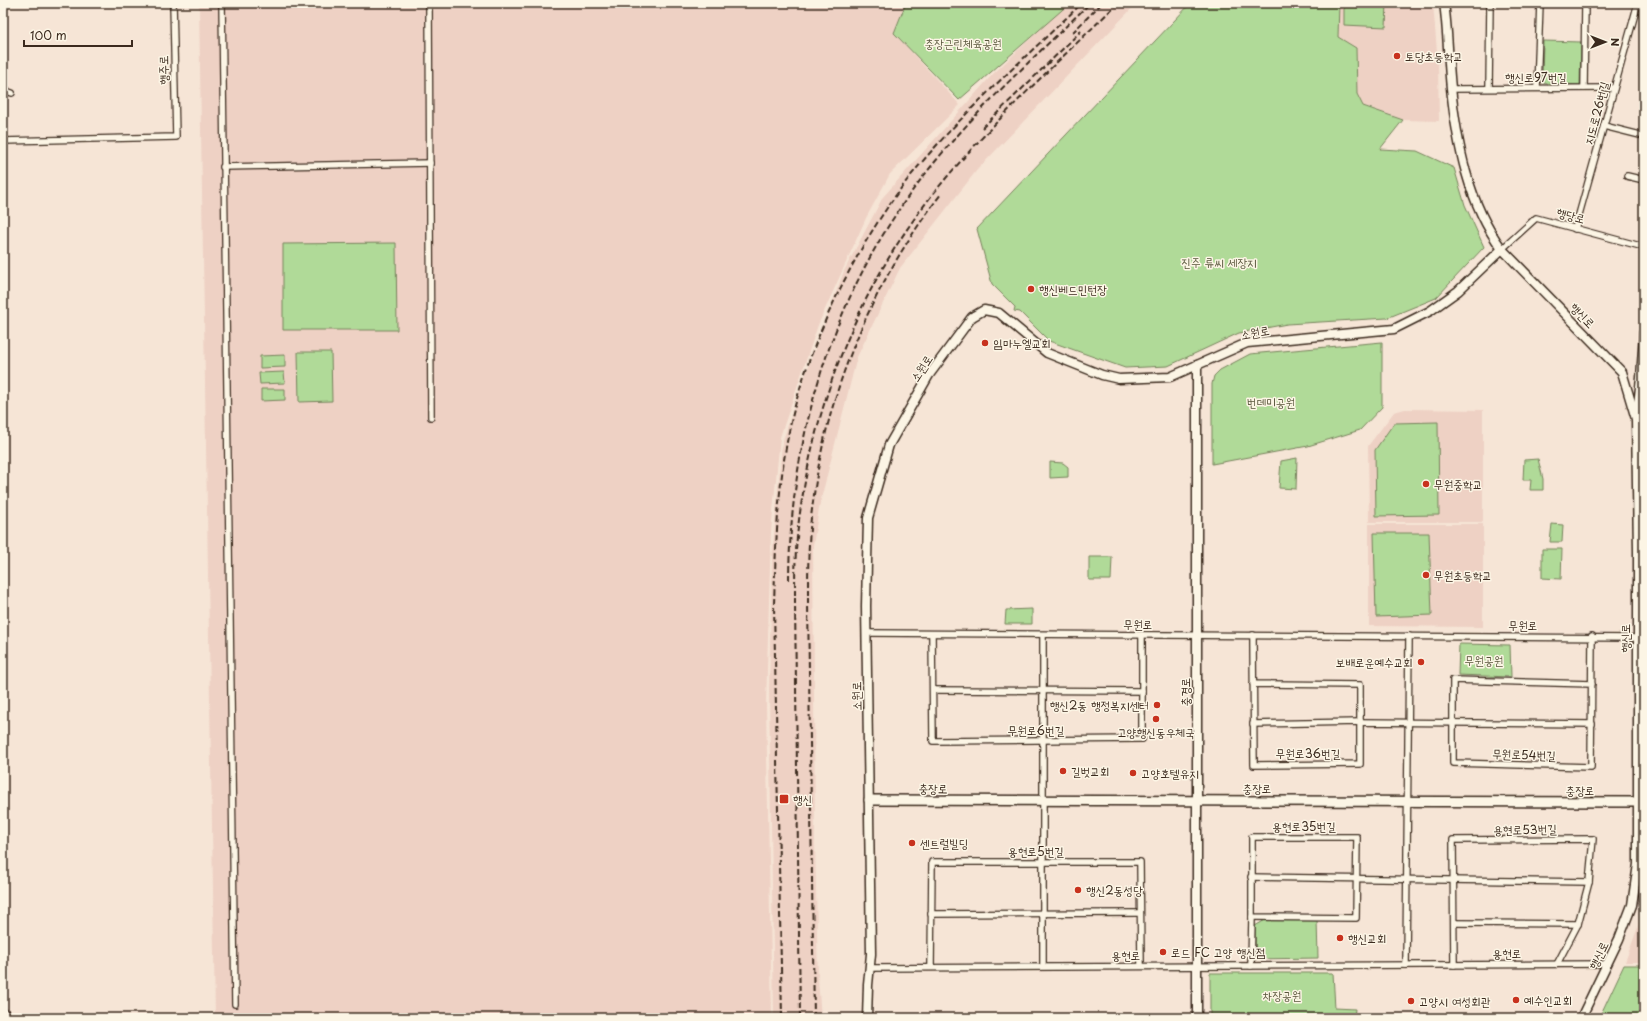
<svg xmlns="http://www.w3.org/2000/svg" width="1647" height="1021" viewBox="0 0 1647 1021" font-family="'Playpen Sans','Poor Story',sans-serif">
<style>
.built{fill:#eed1c4}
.green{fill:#b0da98;stroke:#76825b}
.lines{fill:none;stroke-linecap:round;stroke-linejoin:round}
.street-casing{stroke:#3b2a1e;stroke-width:8}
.secondary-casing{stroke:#3b2a1e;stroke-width:11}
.primary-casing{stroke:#3b2a1e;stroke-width:12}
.highway-casing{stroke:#3b2a1e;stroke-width:13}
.street{stroke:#fcf5e5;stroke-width:5.5}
.secondary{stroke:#fcf5e5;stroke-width:8}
.primary{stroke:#fcf5e5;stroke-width:9}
.highway{stroke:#fcf5e5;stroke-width:10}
.rail{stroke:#3b2a1e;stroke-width:2;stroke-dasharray:6 3;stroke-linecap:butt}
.poi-dot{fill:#c8321e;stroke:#fcf5e5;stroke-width:1.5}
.labels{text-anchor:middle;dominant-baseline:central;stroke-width:3;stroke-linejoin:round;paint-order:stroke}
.park-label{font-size:12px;fill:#58563c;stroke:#fcf5e5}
.poi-label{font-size:12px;fill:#3b2a1e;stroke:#fcf5e5;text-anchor:start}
.street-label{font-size:12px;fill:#3b2a1e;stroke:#fcf5e5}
</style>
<rect width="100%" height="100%" fill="#f6e5d6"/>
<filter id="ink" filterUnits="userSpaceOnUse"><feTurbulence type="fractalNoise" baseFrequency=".025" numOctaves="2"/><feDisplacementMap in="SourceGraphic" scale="8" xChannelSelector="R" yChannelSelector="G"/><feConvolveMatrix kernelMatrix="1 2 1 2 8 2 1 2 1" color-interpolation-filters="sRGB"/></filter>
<g filter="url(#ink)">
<g class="built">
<path d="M199,3H906L894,33L960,105L890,174L866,218L818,325L780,437L771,532L766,705L772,1018H215Z"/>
<path d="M1068,3H1137L977,170L900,268L857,357L820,503L813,545L815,842L818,979L821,1018H774L769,690L772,558L782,443L801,387L844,271L883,197L993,74Z"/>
<path d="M1339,3H1433L1438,64L1439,121L1403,120L1363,106L1357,94L1356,48L1338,37Z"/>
<path d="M1405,409L1483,410V522H1369L1368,446L1394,412Z"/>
<path d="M1369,524H1483V627L1369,626Z"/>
<path d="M1644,911V962H1625Z"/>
</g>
<g class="green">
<path d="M906,3H1070L959,100L894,33Z"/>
<path d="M1191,3H1339L1338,37L1356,48L1357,94L1363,106L1403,120L1380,149L1417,151L1454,168L1465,205L1484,247L1436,298L1387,318L1287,324L1239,333L1168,366L1125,368L1049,341L1020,312L1014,311L1015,307L992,284L977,229Z"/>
<path d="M1344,3H1387L1386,27L1344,25Z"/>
<path d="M1543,41L1581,42L1580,85L1542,83Z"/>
<path d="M396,243L397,330H283V244Z"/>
<path d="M1382,342V407L1360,430L1308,446L1212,464V384L1214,376L1220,370L1250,354Z"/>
<path d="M298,352H331L332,401L299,402Z"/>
<path d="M285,355V367L260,368V356Z"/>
<path d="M284,372L285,383L260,384L259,373Z"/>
<path d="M261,389H285V400L261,401Z"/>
<path d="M1438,422L1439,515L1376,516L1375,450L1394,423Z"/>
<path d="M1297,458L1296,489L1279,488L1281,461Z"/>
<path d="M1538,459L1543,479V490H1530L1531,480H1523L1524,460Z"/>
<path d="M1050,462L1063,463L1068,467V477L1050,478Z"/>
<path d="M1552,524L1563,525L1562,542H1550Z"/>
<path d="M1374,533H1429L1432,615L1376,617Z"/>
<path d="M1542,549H1562L1561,579L1542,578Z"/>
<path d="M1089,557H1112L1111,580H1089Z"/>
<path d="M1032,609V624H1005L1006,610Z"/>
<path d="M1459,644L1510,645L1511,677L1458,675Z"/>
<path d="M1267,919L1317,920L1318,958L1255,959V926Z"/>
<path d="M1624,965H1644V1018H1599Z"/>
<path d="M1210,973H1333L1335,1008L1355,1009L1354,1018H1210Z"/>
</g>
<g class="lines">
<g class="street-casing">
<g id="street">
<path d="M222,3L235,1004"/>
<path d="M429,3L431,417"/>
<path d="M1489,88L1490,3"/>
<path d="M1537,88L1540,3"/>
<path d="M1584,88L1585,3"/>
<path d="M1451,89L1614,88"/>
<path d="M3,90L12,93"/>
<path d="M1604,126L1644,136"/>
<path d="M3,141L176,137L173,3"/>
<path d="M223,167L430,163"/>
<path d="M1627,176L1644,180"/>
<path d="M1575,229L1638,3"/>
<path d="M1502,249L1536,218L1644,247"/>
<path d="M867,633L1637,638"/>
<path d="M932,634L933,741L1142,739V635"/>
<path d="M1043,635V966"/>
<path d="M1253,635V643L1254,765L1360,764V685L1253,684"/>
<path d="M1592,684L1453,680V763L1591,767L1592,636"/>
<path d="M933,690L1142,691"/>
<path d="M1253,724L1360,722L1592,724"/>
<path d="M1252,837H1357L1356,918L1252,917Z"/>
<path d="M1251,877L1589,882"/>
<path d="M931,914L1140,913"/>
<path d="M1454,923L1578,924"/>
<path d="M1406,965L1409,636"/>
<path d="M1454,965L1453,840L1593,839L1589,882L1578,924L1557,964"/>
<path d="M1251,966L1252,917"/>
<path d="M931,967L932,862H1140L1141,966"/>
<path d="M870,968L1607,964"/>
</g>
</g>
<g class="secondary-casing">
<g id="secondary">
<path d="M1444,3C1448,31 1448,60 1451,88C1457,144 1468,203 1502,249L1622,372L1636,419L1638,551V864L1632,905L1619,939L1581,1018"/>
<path d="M1197,365V1018"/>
<path d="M1637,415L1641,378L1644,332"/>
<path d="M867,1018L868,985L871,954L866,606L868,518L889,445L929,375L972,317L984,310L999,313L1047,353L1102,375L1119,379L1170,377L1247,343L1394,329L1430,311L1458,291L1502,249"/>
</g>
</g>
<g class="primary-casing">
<path id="primary" d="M869,800L1644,802"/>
</g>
<g class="highway-casing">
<path id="highway" d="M3,1014L8,1018"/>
</g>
<use href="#street" class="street"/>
<use href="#secondary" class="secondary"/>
<use href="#primary" class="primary"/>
<use href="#highway" class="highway"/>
<g class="rail">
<path d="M1072,33L1102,3"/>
<path d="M982,128L1081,31"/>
<path d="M789,580C790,429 837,280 934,163C981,105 1037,55 1090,3"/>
<path d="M782,1018L774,605C776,537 778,468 796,402C817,326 860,241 908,179C959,115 1023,60 1082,3"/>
<path d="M800,1018L795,602C795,577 795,552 798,528C812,410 856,293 929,199C985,128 1054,66 1118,3"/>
<path d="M814,1018L808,603C808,569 808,536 813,502C827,390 872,284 941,194"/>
</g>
</g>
</g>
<g class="poi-dot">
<circle cx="1397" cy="56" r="4"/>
<circle cx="1031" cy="289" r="4"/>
<circle cx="985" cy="343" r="4"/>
<circle cx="1426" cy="484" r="4"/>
<circle cx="1426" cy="575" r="4"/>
<circle cx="1421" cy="662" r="4"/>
<circle cx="1157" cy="705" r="4"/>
<circle cx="1156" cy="719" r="4"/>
<circle cx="1063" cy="771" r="4"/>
<circle cx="1133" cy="773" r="4"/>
<rect x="779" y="794" width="10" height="10" rx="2"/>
<circle cx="912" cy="843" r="4"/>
<circle cx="1078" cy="890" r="4"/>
<circle cx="1340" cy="938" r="4"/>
<circle cx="1163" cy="952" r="4"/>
<circle cx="1516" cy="1000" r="4"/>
<circle cx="1411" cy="1001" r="4"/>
</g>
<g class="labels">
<g class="park-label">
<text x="963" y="43">충장근린체육공원</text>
<text x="1219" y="262">진주 류씨 세장지</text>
<text x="1271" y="402">번데미공원</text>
<text x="1484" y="660">무원공원</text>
<text x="1282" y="995">차장공원</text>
</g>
<g class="poi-label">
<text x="1405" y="56">토당초등학교</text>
<text x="1039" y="289">행신베드민턴장</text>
<text x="993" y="343">임마누엘교회</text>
<text x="1434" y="484">무원중학교</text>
<text x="1434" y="575">무원초등학교</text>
<text x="1413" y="662" text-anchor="end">보배로운예수교회</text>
<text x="1149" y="705" text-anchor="end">행신2동 행정복지센터</text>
<text x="1156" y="732" text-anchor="middle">고양행신동우체국</text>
<text x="1071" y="771">길벗교회</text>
<text x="1141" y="773">고양호텔유지</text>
<text x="793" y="799">행신</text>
<text x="920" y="843">센트럴빌딩</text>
<text x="1086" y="890">행신2동성당</text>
<text x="1348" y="938">행신교회</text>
<text x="1171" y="952">로드 FC 고양 행신점</text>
<text x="1524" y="1000">예수인교회</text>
<text x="1419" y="1001">고양시 여성회관</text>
</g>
<g class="street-label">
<text transform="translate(163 70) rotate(-91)">행주로</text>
<text x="1536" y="77">행신로97번길</text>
<text transform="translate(1596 113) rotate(-75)">지도로26번길</text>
<text transform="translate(1571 215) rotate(15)">행당로</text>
<text transform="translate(1583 315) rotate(46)">행신로</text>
<text transform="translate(1255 332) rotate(-10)">소원로</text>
<text transform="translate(921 368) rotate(-57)">소원로</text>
<text x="1138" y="624">무원로</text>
<text x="1523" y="625">무원로</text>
<text transform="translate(1625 638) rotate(-90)">행신로</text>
<text transform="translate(1185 692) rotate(-90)">충경로</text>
<text transform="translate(856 696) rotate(-91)">소원로</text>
<text x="1036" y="730">무원로6번길</text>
<text x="1308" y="753">무원로36번길</text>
<text transform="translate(1524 754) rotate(2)">무원로54번길</text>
<text transform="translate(933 788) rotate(1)">충장로</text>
<text x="1257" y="788">충장로</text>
<text x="1580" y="790">충장로</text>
<text x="1304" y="826">용현로35번길</text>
<text transform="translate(1525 829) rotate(-1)">용현로53번길</text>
<text x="1036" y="851">용현로5번길</text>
<text x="1507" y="953">용현로</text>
<text x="1126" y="955">용현로</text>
<text transform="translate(1598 955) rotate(-64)">행신로</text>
</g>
</g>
<rect width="1647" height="1021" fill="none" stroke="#fcf5e5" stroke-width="16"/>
<rect x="8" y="8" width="1631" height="1005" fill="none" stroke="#3b2a1e" stroke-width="1.5" filter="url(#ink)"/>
<g transform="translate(1605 42) rotate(90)" stroke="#fcf5e5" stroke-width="3" paint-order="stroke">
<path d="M0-3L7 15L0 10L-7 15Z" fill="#3b2a1e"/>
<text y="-6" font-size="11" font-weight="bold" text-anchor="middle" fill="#3b2a1e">N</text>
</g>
<path d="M24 40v6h108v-6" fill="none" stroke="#3b2a1e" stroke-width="2"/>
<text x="30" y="40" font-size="12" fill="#3b2a1e" stroke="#fcf5e5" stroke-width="3" paint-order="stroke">100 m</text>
</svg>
